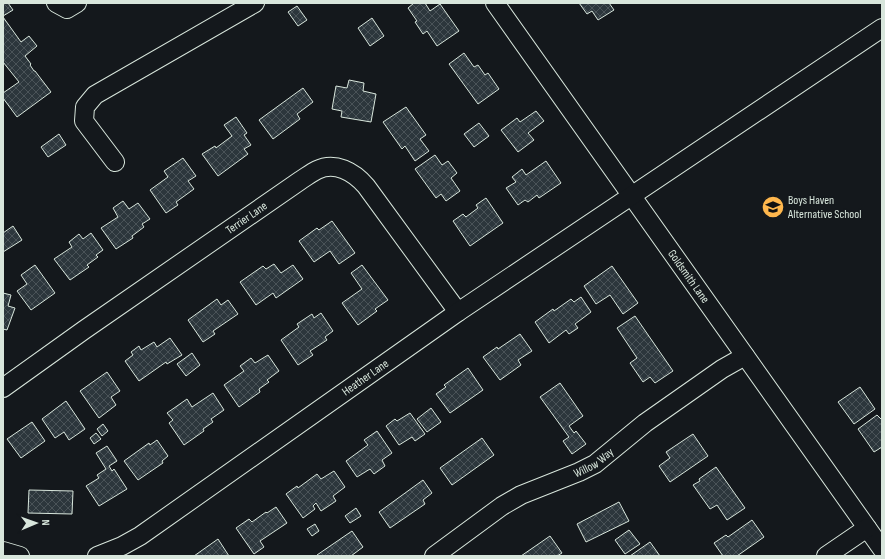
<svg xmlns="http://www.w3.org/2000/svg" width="885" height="559" viewBox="0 0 885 559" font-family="'Sofia Sans Condensed',sans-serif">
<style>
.building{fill:url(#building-cross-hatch);stroke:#d8e6dc}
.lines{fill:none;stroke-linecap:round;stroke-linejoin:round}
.minor-casing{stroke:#d8e6dc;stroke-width:20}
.minor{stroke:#14181c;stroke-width:18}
.labels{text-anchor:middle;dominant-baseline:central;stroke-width:3;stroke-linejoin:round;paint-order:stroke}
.poi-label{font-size:12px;fill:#d8e6dc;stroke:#14181c;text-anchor:start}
.street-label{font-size:12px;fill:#d8e6dc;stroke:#14181c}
</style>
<defs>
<pattern id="building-cross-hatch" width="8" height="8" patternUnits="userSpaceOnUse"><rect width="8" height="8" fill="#2c363c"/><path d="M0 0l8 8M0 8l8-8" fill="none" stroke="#4a5358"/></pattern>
</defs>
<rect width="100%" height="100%" fill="#14181c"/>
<g class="building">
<path d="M3,3H8L13,10L3,16Z"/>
<path d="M414,3H425L430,11L440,4L459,31L437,46L427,31L423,34L415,22L417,21L408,8Z"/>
<path d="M579,3H609L614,10L598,20L592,11L587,14Z"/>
<path d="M297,6L307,20L298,26L288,12Z"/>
<path d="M3,17L21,42L29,36L37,46L25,56L31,64L30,65L34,71H35L51,92L17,117L3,98V93L19,82L3,62Z"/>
<path d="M372,18L384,36L370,46L358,28Z"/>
<path d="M464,53L474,67L478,65L485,75L488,73L499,89L478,104L449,64Z"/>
<path d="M349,80L364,83L363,91L376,94L371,122L341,117L342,111L332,109L336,86L347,88Z"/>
<path d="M303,88L313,102L297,114L300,119L273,139L259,120Z"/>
<path d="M406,107L426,135L420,139L429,151L415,161L405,146L402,149L383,122Z"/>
<path d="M536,111L544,121L528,133L534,140L518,152L501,130L517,118L520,122Z"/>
<path d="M236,117L247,133L244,135L251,145L244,149L248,154L218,176L202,154L215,146L216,148L232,136L224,125Z"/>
<path d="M479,123L489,136L474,147L464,134Z"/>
<path d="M59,134L66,145L48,157L41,147Z"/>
<path d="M435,155L442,165L448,161L457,173L451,178L460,191L446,201L441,194L436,198L415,169Z"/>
<path d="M183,158L196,176L188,181L194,189L176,202L178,205L166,213L150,190L168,177L164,171Z"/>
<path d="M546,161L561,183L539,198L537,195L528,202L525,200L518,205L506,188L516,182L512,177L522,169L526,175Z"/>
<path d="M486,198L503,223L470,246L453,221L463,214L466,217L478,208L476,205Z"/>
<path d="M123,201L129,209L138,203L150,219L142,224L144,227L132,236L133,238L116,249L101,228L118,217L113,208Z"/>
<path d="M332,221L355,253L339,264L330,251L314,262L299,241L317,228L319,230Z"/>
<path d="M13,226L22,240L3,252V233Z"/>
<path d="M91,233L103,250L96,255L98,257L87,265L89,267L70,280L54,259L72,247L69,242L79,234L83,239Z"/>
<path d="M274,264L281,273L293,265L303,279L276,298L273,293L256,305L240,282L263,266L266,269Z"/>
<path d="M35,265L55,293L31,310L17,291L27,284L21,275Z"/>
<path d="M362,265L388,300L375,309L377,311L358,325L342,303L362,289L351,273Z"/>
<path d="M612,266L638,303L623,314L610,295L596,304L584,286Z"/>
<path d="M3,293L11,295L8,306L15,308L7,330L3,329Z"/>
<path d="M581,297L591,312L575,324L578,328L569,334L566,330L549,343L535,322L553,309L554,311L571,299L574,302Z"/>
<path d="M217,299L221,305L228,300L238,314L213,331L215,334L203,342L188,320Z"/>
<path d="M321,313L333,331L325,337L327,340L310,351L313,355L298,365L281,340L299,327L297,324L312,314L314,318Z"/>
<path d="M635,316L673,371L655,383L650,377L643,382L630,363L637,358L617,328Z"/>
<path d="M520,334L532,351L518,360L521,365L500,380L483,357L497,347L498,349Z"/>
<path d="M170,338L182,355L167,364L166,362L139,381L125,361L133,355L131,352L139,346L141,350L154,342L157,347Z"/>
<path d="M192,353L200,365L186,376L177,364Z"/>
<path d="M268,355L279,371L267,380L269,382L259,389L260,392L239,407L224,385L244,371L240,366L251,358L255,363Z"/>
<path d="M468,368L483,390L450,413L436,394L446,387L444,385Z"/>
<path d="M107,372L120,391L111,397L116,405L99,418L80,391Z"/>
<path d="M560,383L583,416L569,426L574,433L576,431L586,444L572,454L563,441L569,437L540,397Z"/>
<path d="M860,387L875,409L854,424L838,402Z"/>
<path d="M213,393L224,410L211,419L213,422L203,429L204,431L184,445L169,423L173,420L167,413L187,399L192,407Z"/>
<path d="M66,401L85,429L69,440L64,432L55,438L42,419Z"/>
<path d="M431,408L441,422L427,432L417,419Z"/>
<path d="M410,413L425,434L415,441L412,437L399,445L386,426L395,419L397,421Z"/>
<path d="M877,415L882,420V447L874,452L858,429Z"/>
<path d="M32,422L45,441L21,458L7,439Z"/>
<path d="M103,424L108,431L102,436L97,429Z"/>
<path d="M377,431L392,453L382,460L385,466L374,474L370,469L357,477L346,461L368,445L364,440Z"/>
<path d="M96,433L101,439L94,444L90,438Z"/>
<path d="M693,434L708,456L670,482L659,466L670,458L666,452Z"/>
<path d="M482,438L494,455L452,485L440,468Z"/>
<path d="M157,440L168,456L162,461L163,463L138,480L124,461L149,443L150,445Z"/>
<path d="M107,446L117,461L109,466L112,471L114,469L127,489L99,506L86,486L99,478L97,475L106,469L96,453Z"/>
<path d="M716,467L745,508L727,520L717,505L710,509L693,485L700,481L699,479Z"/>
<path d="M334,471L345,487L333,496L336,501L321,511L316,503L313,506L315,509L303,518L286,494L297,486L298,488L317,474L321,479Z"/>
<path d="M423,480L432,493L423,500L425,504L390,528L379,512Z"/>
<path d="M29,490L73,491L72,514L28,513Z"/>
<path d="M619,502L629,521L586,542L577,524Z"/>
<path d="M276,507L287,523L260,541L264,547L254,554L236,528L249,519L252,522L266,512L267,513Z"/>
<path d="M356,508L361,516L350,523L345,516Z"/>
<path d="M752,520L764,537L737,556H723L714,543L726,535L728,537Z"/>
<path d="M315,524L319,531L312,536L307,529Z"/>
<path d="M629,530L640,544L625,554L615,540Z"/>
<path d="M352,531L363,547L351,556H317V555Z"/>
<path d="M550,536L562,553L557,556H521Z"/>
<path d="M218,539L229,556H194Z"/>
<path d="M650,542L660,556H630Z"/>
</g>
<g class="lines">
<g class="minor-casing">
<g id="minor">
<path d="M56,3L67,9L77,3"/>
<path id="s1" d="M495,3L882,549"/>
<path d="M115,162L84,121L85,107L95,95L255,3"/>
<path id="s2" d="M3,388L84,330L301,180C306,177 311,173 317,170C335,161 354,172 366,186L458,312"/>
<path d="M3,551L20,556"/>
<path id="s3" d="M97,556L122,546L140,536L458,312L882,28"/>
<path id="s4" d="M434,556L502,506L521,495L579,472L595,464L645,423L722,369L745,356"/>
<path d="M826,556L867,528"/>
</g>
</g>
<use href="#minor" class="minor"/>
</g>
<defs>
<g id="school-disc" transform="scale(1.15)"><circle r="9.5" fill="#ffb74d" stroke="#14181c"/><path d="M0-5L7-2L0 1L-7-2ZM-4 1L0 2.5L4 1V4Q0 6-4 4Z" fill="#111"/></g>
</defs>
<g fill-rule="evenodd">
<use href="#school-disc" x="773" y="207"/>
</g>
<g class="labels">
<g class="poi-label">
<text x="788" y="200">Boys Haven<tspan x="788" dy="14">Alternative School</tspan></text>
</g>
<g class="street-label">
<text stroke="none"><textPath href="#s2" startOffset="297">Terrier Lane</textPath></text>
<text stroke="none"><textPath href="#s1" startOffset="335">Goldsmith Lane</textPath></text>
<text stroke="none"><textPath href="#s3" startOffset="323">Heather Lane</textPath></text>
<text stroke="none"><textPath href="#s4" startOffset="186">Willow Way</textPath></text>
</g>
</g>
<rect width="885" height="559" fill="none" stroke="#d8e6dc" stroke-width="8"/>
<g transform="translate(36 523) rotate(88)" stroke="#14181c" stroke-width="3" paint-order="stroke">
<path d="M0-3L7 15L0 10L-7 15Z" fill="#d8e6dc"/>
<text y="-6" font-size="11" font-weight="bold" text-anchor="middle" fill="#d8e6dc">N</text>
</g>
</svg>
